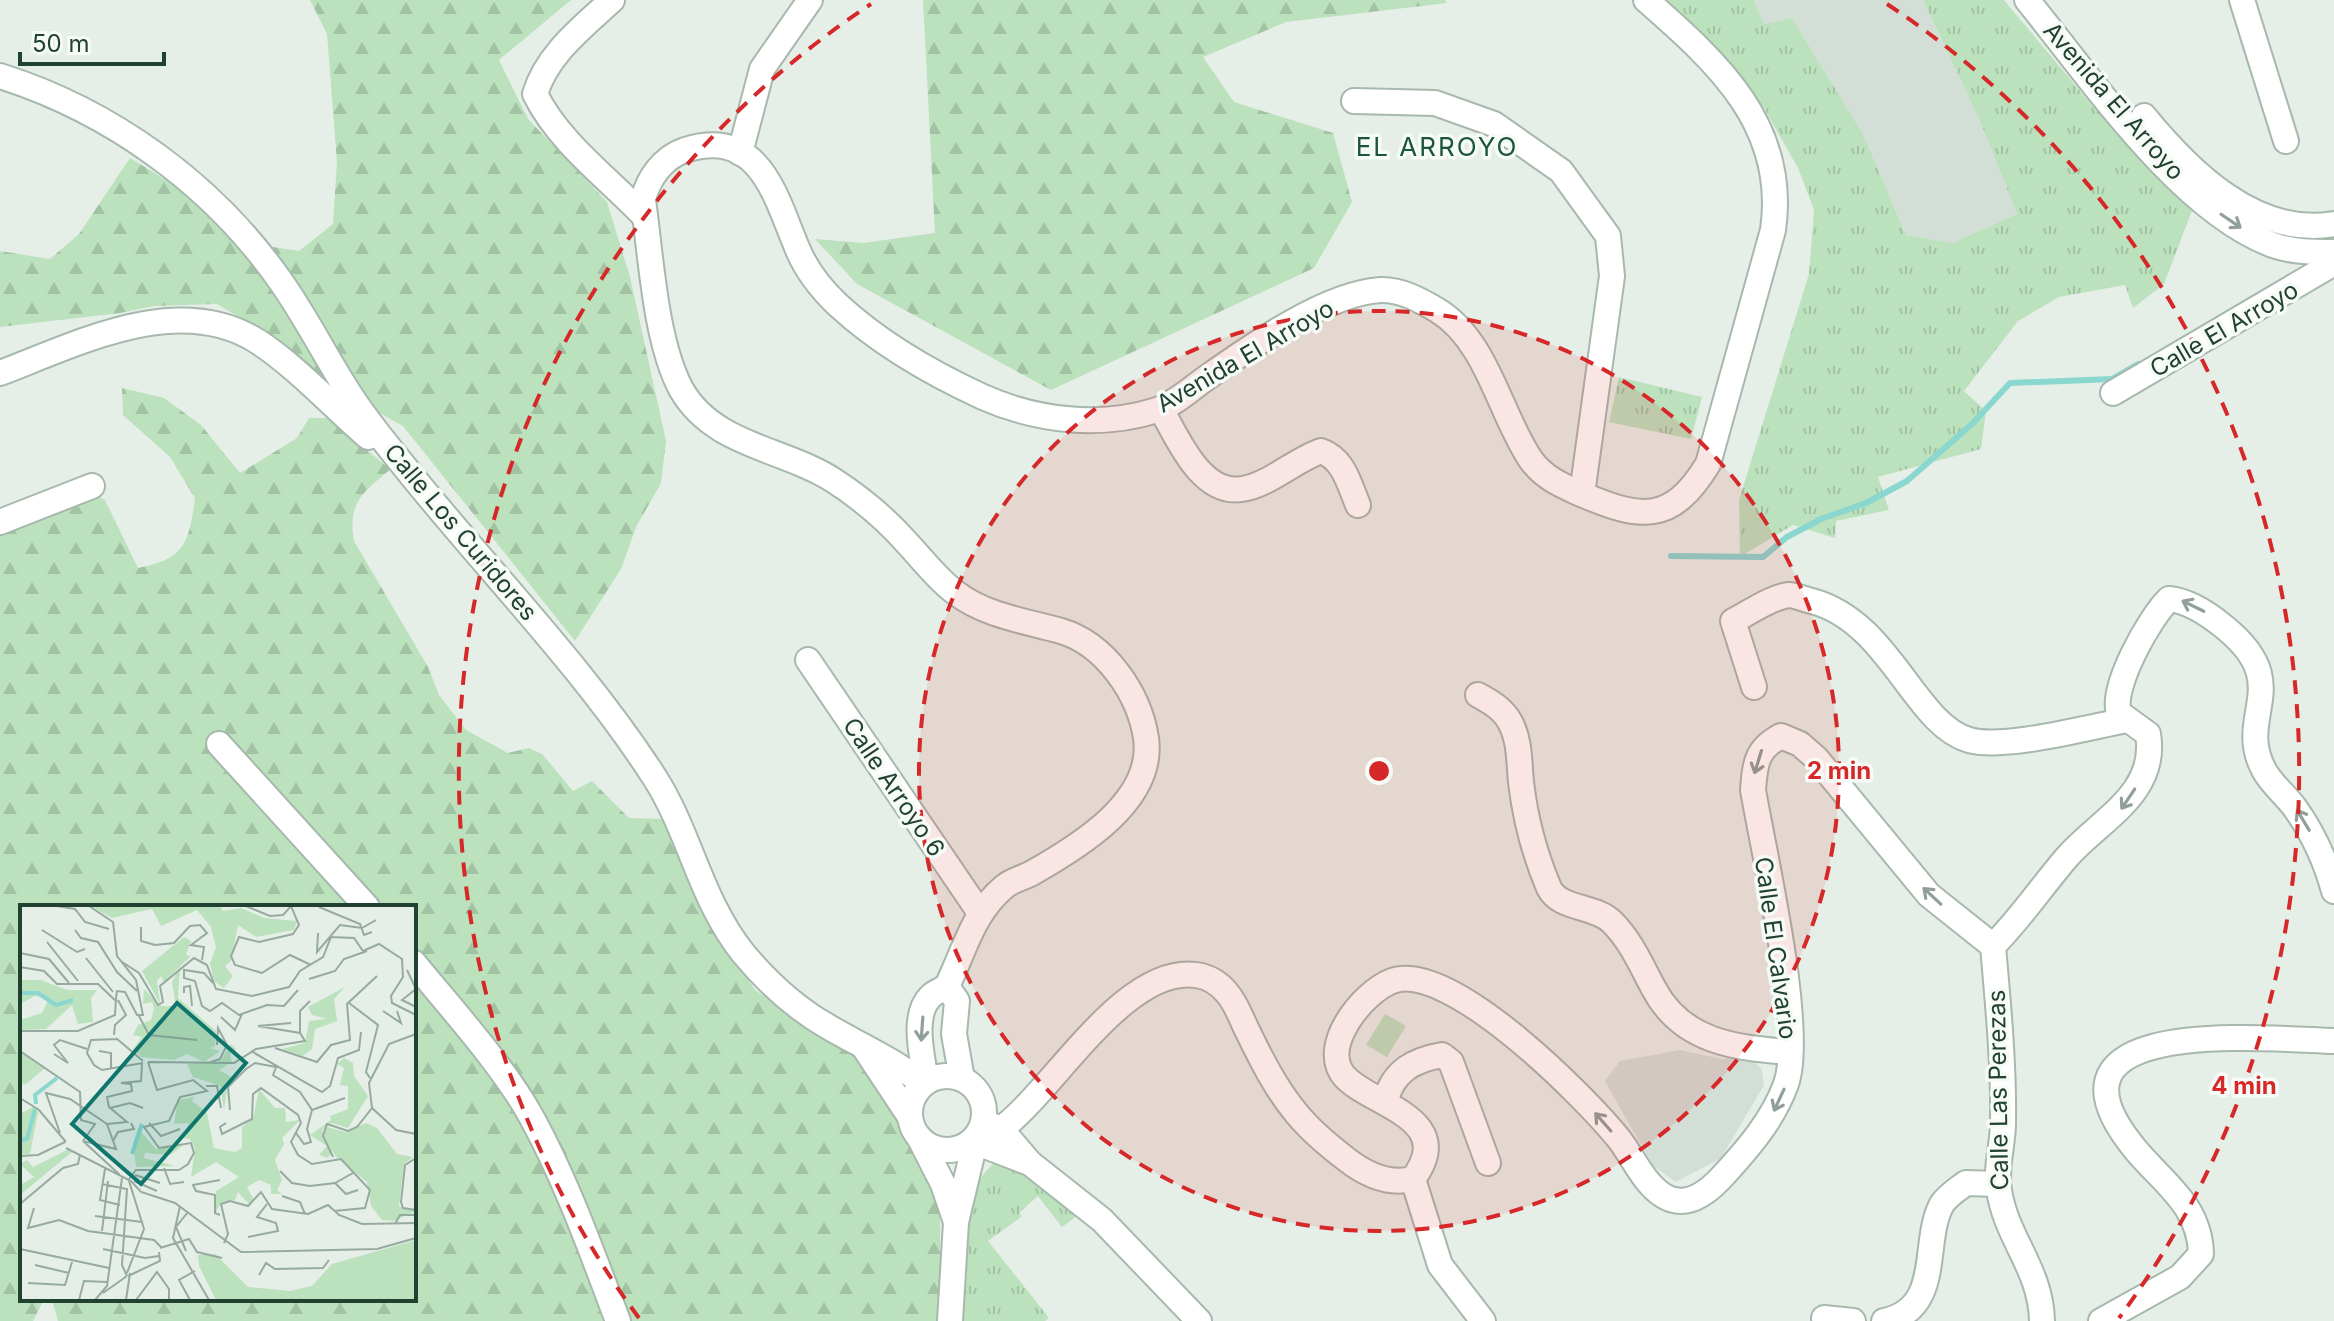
<svg xmlns="http://www.w3.org/2000/svg" width="2334" height="1321" viewBox="0 0 2334 1321" font-family="Inter,sans-serif">
<style>
.built{fill:#d3dfd6}
.grass{fill:url(#grass-tufts)}
.forest{fill:url(#forest-firs)}
.garden{fill:#bce1bd}
.lines{fill:none;stroke-linecap:round;stroke-linejoin:round}
.stream{stroke:#8ad7cf;stroke-width:6}
.minor-casing{stroke:#a7b8ad;stroke-width:28}
.minor{stroke:#fff;stroke-width:24}
.oneway{stroke:#90a098}
.ring{fill:none;stroke:#d62828;stroke-width:4;stroke-dasharray:14 10}
.labels{text-anchor:middle;dominant-baseline:central;stroke-width:7;stroke-linejoin:round;paint-order:stroke}
.street-label{font-size:24px;fill:#224231;stroke:#f6fbf7}
.neighbourhood-label{font-size:26px;letter-spacing:2px;fill:#1c5639;stroke:#f6fbf7}
.inset-river{fill:none;stroke:#8ad7cf;stroke-width:4}
.inset-road{fill:none;stroke:#97aa9f;stroke-width:2}
.view{fill:#0f766e;fill-opacity:0.15;stroke:#0f766e;stroke-width:4}
.inset-edge{fill:none;stroke:#224231;stroke-width:4}
.centre{fill:#d62828;stroke:#f6fbf7;stroke-width:4}
.ring-label{font-size:24px;text-anchor:middle;font-weight:bold;fill:#d62828;stroke:#f6fbf7;stroke-width:7;stroke-linejoin:round;paint-order:stroke}
</style>
<defs>
<pattern id="grass-tufts" width="24" height="20" patternUnits="userSpaceOnUse" patternTransform="scale(2)"><rect width="24" height="20" fill="#bce1bd"/><path d="M3 7l-1-3M5 7V3M7 7l1-3M15 17l-1-3M17 17v-4M19 17l1-3" fill="none" stroke="#a1c2a3"/></pattern>
<pattern id="forest-firs" width="22" height="20" patternUnits="userSpaceOnUse" patternTransform="scale(2)"><rect width="22" height="20" fill="#bce1bd"/><path d="M5 1l3.5 6h-7zM16 11l3.5 6h-7z" fill="#a1c2a3"/></pattern>
</defs>
<rect width="100%" height="100%" fill="#e5efe8"/>
<g class="built">
<path d="M1754,0H1923L1980,121L2017,214L1952,243L1906,235L1863,134L1792,18L1764,24Z"/>
<path d="M1680,1050L1722,1059L1750,1056L1762,1070L1764,1085L1721,1158L1676,1182L1653,1166L1605,1081L1620,1061Z"/>
</g>
<g class="grass">
<path d="M1664,0H1754L1764,24L1792,18L1863,134L1906,235L1952,243L2017,214L1980,121L1923,0H2004L2090,103L2193,208L2164,284L2133,308L2125,285L2059,297L2018,321L1964,391L1986,411L1981,449L1878,477L1889,510L1836,521L1835,538L1793,525L1740,557L1739,500L1809,274L1814,210L1798,168L1764,108Z"/>
<path d="M1619,377L1702,397L1691,439L1609,422Z"/>
<path d="M993,1164C1023,1163 1057,1196 1081,1213L1062,1227L1038,1196L1020,1212L1021,1217L988,1241L1049,1318L1045,1321H959C959,1275 956,1196 993,1164Z"/>
</g>
<g class="forest">
<path d="M310,0H571L499,60L528,119L607,202L630,277L666,441L661,483L636,527L621,569L575,641L403,426L345,394L276,339L217,304L154,306L120,313L0,327V251L50,259L79,234L130,158L207,205L246,243L299,251L333,224L337,162L327,34Z"/>
<path d="M923,0H1445L1447,3L1286,22L1203,57L1234,102L1333,133L1352,202L1314,268L1051,390L857,284L815,239L863,243L935,233Z"/>
<path d="M122,388L164,398L201,425L240,473L297,438L309,418H328L385,465L393,467C364,492 347,501 354,541L428,667L439,695L466,730L508,753L529,748L542,754L573,791L592,781L629,818L663,819L721,939L755,990L859,1059L894,1102L928,1166L940,1200V1321H58L52,1299H414V907H22V1299H44L33,1321H0V527L82,488L105,500L138,568C185,559 189,543 195,498L170,457L123,415Z"/>
</g>
<path class="garden" d="M1385,1014L1406,1026L1387,1057L1366,1045Z"/>
<g class="lines">
<path class="stream" d="M1671,556L1763,557L1787,537L1821,519L1866,503L1907,481L1972,424L2010,383L2112,379L2138,364"/>
<g class="minor-casing">
<g id="minor">
<path d="M612,0C583,27 547,54 535,94C560,144 607,177 645,217"/>
<path d="M2027,0C2089,76 2180,211 2273,245C2293,252 2313,252 2334,252"/>
<path d="M2242,0L2286,141"/>
<path d="M0,76C111,111 212,184 279,279C305,315 325,356 349,393C366,420 388,446 408,471C490,573 584,668 655,778C690,833 701,901 743,953C767,982 794,1007 827,1026C859,1045 895,1060 923,1084"/>
<path d="M1354,101L1435,103L1494,124L1561,171L1608,236L1612,276L1582,494"/>
<path d="M2144,116C2189,171 2256,238 2334,224"/>
<path d="M740,153L762,69L810,0"/>
<path d="M0,373C77,344 178,291 257,341C297,367 332,406 368,437"/>
<path d="M2113,393L2334,263"/>
<path d="M1161,409C1177,437 1201,496 1242,489C1269,485 1295,460 1321,451C1344,459 1349,484 1358,505"/>
<path d="M0,522L92,486"/>
<path d="M808,660L980,913"/>
<path d="M1754,687L1733,621C1749,613 1771,597 1789,595C1795,595 1806,600 1812,601C1890,622 1914,724 1969,740C2004,750 2089,727 2127,720"/>
<path d="M1478,695C1491,702 1503,709 1510,722C1520,740 1519,762 1521,782C1525,817 1535,855 1549,888C1560,910 1595,905 1612,922C1631,941 1641,965 1654,989C1682,1042 1735,1048 1790,1052"/>
<path d="M219,744L367,907"/>
<path d="M1993,946C2021,918 2042,886 2068,856C2101,819 2158,793 2148,734L2119,713C2110,688 2150,617 2169,599C2189,601 2207,613 2223,626C2297,685 2234,715 2264,770C2271,784 2286,795 2295,808C2313,833 2326,862 2334,891"/>
<path d="M1993,946C1998,1004 2004,1065 2003,1123C2003,1145 1995,1168 1999,1190C2006,1238 2041,1269 2042,1321"/>
<path d="M414,963C451,1008 505,1068 532,1118C567,1182 592,1253 618,1321"/>
<path d="M947,987L957,1001L954,1034L962,1079"/>
<path d="M865,1049L910,1117"/>
<circle cx="947" cy="1113" r="37"/>
<path d="M926,1082C923,1058 911,1017 930,997C936,990 945,991 949,982C965,948 974,912 1004,887C1012,880 1023,878 1032,873C1078,847 1155,801 1146,738C1139,693 1105,644 1061,631C1026,621 986,616 956,593C938,580 923,560 908,544C886,519 861,498 833,480C783,448 713,446 681,389C655,340 651,256 643,200C648,179 662,158 685,150C761,126 776,199 798,250C807,271 821,289 838,305C878,342 933,374 983,397C1037,421 1101,428 1157,410C1175,404 1193,387 1209,376C1253,345 1326,294 1380,290C1400,289 1420,300 1437,310C1488,341 1499,413 1531,460C1544,478 1561,485 1581,494C1640,519 1671,525 1708,464L1773,230C1788,126 1718,63 1646,0"/>
<path d="M1386,1100C1393,1071 1414,1060 1442,1055L1451,1062L1488,1163"/>
<path d="M983,1122L1001,1129L1030,1163L1102,1220L1199,1321"/>
<path d="M1001,1129C1054,1090 1124,965 1196,975C1210,977 1219,983 1227,993C1236,1003 1241,1018 1247,1030C1261,1059 1276,1089 1297,1114C1311,1131 1329,1146 1346,1159C1365,1174 1389,1185 1413,1179C1458,1118 1372,1106 1345,1077C1318,1047 1363,992 1392,981C1449,959 1586,1098 1619,1139C1633,1157 1644,1184 1664,1196C1685,1209 1706,1194 1721,1178C1747,1150 1773,1120 1786,1084C1805,1030 1764,854 1753,790C1755,764 1756,749 1781,736L1800,744L1816,758L1929,895L1993,946"/>
<path d="M920,1139L943,1184L956,1222"/>
<path d="M972,1141L1027,1162"/>
<path d="M1413,1179L1440,1265L1483,1321"/>
<path d="M1824,1318L1853,1321"/>
<path d="M950,1321L956,1222L972,1155L970,1143"/>
<path d="M1884,1321C1944,1309 1921,1241 1942,1204C1947,1196 1958,1189 1966,1183L1998,1184"/>
<path d="M2101,1321L2180,1277L2201,1254C2200,1205 2163,1183 2135,1149C2024,1014 2265,1039 2334,1041"/>
</g>
</g>
<use href="#minor" class="minor"/>
</g>
<defs><path id="oneway-shaft" d="M-6 0H5M1.5-3L5.5 0L1.5 3" fill="none" stroke-width="1.6" stroke-linecap="round" stroke-linejoin="round" transform="scale(2)"/></defs>
<g class="oneway">
<use href="#oneway-shaft" transform="translate(2231 221) rotate(34)"/>
<use href="#oneway-shaft" transform="translate(2193 606) rotate(-154)"/>
<use href="#oneway-shaft" transform="translate(1758 762) rotate(107)"/>
<use href="#oneway-shaft" transform="translate(2128 799) rotate(124)"/>
<use href="#oneway-shaft" transform="translate(2303 820) rotate(-121)"/>
<use href="#oneway-shaft" transform="translate(1932 896) rotate(-137)"/>
<use href="#oneway-shaft" transform="translate(922 1029) rotate(94)"/>
<use href="#oneway-shaft" transform="translate(1779 1100) rotate(115)"/>
<use href="#oneway-shaft" transform="translate(1603 1122) rotate(-131)"/>
</g>
<circle cx="1379" cy="771" r="460" fill="#d62828" fill-opacity=".12"/>
<g class="ring">
<circle cx="1379" cy="771" r="460"/>
<path d="M639 1318A920 920 0 0 1 871 4M1887 4A920 920 0 0 1 2119 1318"/>
</g>
<g class="labels">
<g class="street-label">
<text transform="translate(2114 101) rotate(49)">Avenida El Arroyo</text>
<text transform="translate(2224 329) rotate(-30)">Calle El Arroyo</text>
<text transform="translate(1245 356) rotate(-30)">Avenida El Arroyo</text>
<text transform="translate(461 532) rotate(50)">Calle Los Curidores</text>
<text transform="translate(894 787) rotate(56)">Calle Arroyo 6</text>
<text transform="translate(1776 948) rotate(82)">Calle El Calvario</text>
<text transform="translate(1998 1090) rotate(-91)">Calle Las Perezas</text>
</g>
<g class="neighbourhood-label">
<text x="1437" y="146">EL ARROYO</text>
</g>
</g>
<g transform="translate(20 905)">
<rect width="396" height="396" fill="#e5efe8"/>
<path d="M118,223L136,244L165,239L150,250L125,248L124,253L155,261L116,262L113,240ZM396,335V395H196L179,361L178,350L195,349L228,382L270,386L292,381L312,359Z" fill="#bce1bd"/>
<path d="M70,1H200L203,6L221,3L244,13L277,16L274,25L236,32L218,20L211,56L205,61L213,71L204,83L194,76L190,59L196,42L191,22L177,5L141,21L132,4L92,13ZM164,32L171,36L166,49L170,52L144,77L141,71L137,76L140,99L122,66ZM160,62L158,93L196,126L195,141L190,143L200,146L184,157L167,149L154,155L121,152L113,144L122,132L113,130L118,120L131,115L134,103L132,97L123,99L124,84L141,101H156L152,77ZM0,75H21L47,85H77L71,93L73,117L58,119L52,100L26,124L0,125V115L22,108L29,93L15,91L0,99ZM325,82L314,94L317,116L295,124L292,144L283,151L262,144L285,138L289,116L307,114L292,110L288,102ZM211,139L216,144L210,149L212,157L199,165L216,175L207,184L204,205L200,181L173,172L167,159L201,155ZM0,147L25,163L6,179L0,178ZM324,153L333,158L334,171L348,191L328,223L312,218L302,225L313,244L308,253L299,250L307,241L290,230L311,215L310,211L328,204V181L320,180L324,163L317,159ZM239,184L255,203H265L266,217L280,215L262,233L264,239L255,255L262,275L257,285L262,289H251V280L239,275L227,282L234,295L229,299L218,287L215,295L200,300L196,307V286L219,272L196,257L171,272L175,244L170,234L161,233L169,218L154,219L158,195L174,192L172,196L187,208L194,243L215,247L222,243V222L233,214ZM13,202L18,207L10,249H0V209ZM346,218L357,223L377,249L393,252L384,259L379,301L395,306L374,316L362,315L351,301L347,277L315,251L305,229L307,222L325,227ZM47,245L52,247L0,290V280L14,272L0,259L7,255L13,262Z" fill="#bce1bd"/>
<path class="inset-river" d="M0,88H18L36,100L53,95M16,199L15,190L37,173M0,235L7,234L15,204M112,249L122,219"/>
<path class="inset-road" d="M37,1L55,4L65,17L89,24M69,1L93,17L97,51L116,75L123,110H117L105,87L97,86L96,93M226,1L250,11L263,10L271,1L279,20L273,29L239,37L219,32L211,51L215,60L242,68L270,50L291,60M299,2L340,19L344,30L352,27M121,22V36L135,40L154,38L170,21L180,20L187,28L171,40L184,42L182,55M22,25L57,47L65,44M55,25L61,33L78,37L97,67L117,86M298,28L297,47L320,20L342,23L356,15M311,32L334,33L343,46L359,39L382,54L383,72L371,91L372,98L396,110M27,37L58,76M0,48L29,54L49,78M66,53L93,87M102,57L119,68L138,100L143,97L140,81L174,53L187,60L196,84L232,91L269,82L280,66L303,52L311,32M0,62L24,66L37,79H78L97,97M387,65L396,84L382,95L396,102M289,74L315,66L324,54L347,46M193,78L184,68L164,65V73L175,76L182,101L190,106L202,98L219,110L247,100L264,101L278,85M164,88V82L170,81L172,101M329,98L358,120L346,167L350,173M363,106L381,118L377,106M119,111L129,130L177,135M201,112L215,125L222,109M0,126H58L95,110L96,93M280,128V106L290,96M94,130L95,120L106,110L98,95M96,133L123,156M97,134L71,135L67,148L74,160L82,165L123,158M255,143L297,157L311,140L330,135L327,99L357,71M0,146L60,187L61,215L75,219L63,236M79,146L91,148V164M231,146L302,187L310,181L318,153L339,145L341,127M34,149L48,158L34,140L40,135L67,144M128,157L214,158L236,144L285,136L280,128L238,121L271,118M191,157L200,154L207,140L198,123L197,140M257,160L253,170L280,187L292,205L287,224L291,237L284,239L276,228M186,181H197L201,203M0,193L19,205L46,237M90,203L110,198L123,203M352,203L376,225L396,229M210,205L208,182L226,164L235,158L256,162M292,205L325,193M129,218L141,231L160,224M206,218L200,222L202,229L232,214L233,189L241,183L278,210L281,218L271,237L278,250L292,259L321,254L350,285L345,303L314,306M87,219L107,217L89,202L87,192L112,186L111,179L101,178L121,176L122,159M40,228L26,188L50,194L87,219M63,236L96,244L87,219M63,236L100,270M93,236L98,227L114,224L111,218M46,243L111,276L121,287L155,298L221,347L357,344L396,333M0,251L18,250L45,237M313,252L303,231L307,219L328,226L337,222L352,203L349,178L369,139L396,129M396,253L385,260L381,297L383,303L396,305M144,263L150,279L164,277M85,264L80,295L100,300M260,266L272,278L290,281L315,278L333,268M115,270L140,278M109,274L116,265H159L168,259L174,248L171,238L139,243L124,222L149,216L160,192L187,186L173,175L137,185L128,157M200,275L173,280L176,286L195,290V308L200,310M114,276L137,286M315,278L326,289L338,285M82,279L107,284L102,360L107,371M262,291L280,297L285,309M0,299L43,263L58,259L60,250M160,301L153,333L189,395M14,303L8,323L39,315L68,326L134,335L141,342M75,311L122,317M375,319L380,310H396M82,326L88,276M228,332L258,326L256,318L237,312L247,299M204,338L208,329L201,299L210,296L228,301L241,287L252,304L288,309L308,300L319,310L342,319L396,318M140,343L169,334L177,347L202,353M0,344L89,363M83,344L125,353L139,351M166,346L156,322L168,307M15,360L49,368M107,368L124,324L109,276M239,370L246,358L255,364L303,363L309,355M108,371L140,356L139,347M8,378L45,380L52,357M83,388L107,371M59,395L64,376L87,377M75,395L87,381L102,273M106,395L110,368M116,395L137,367L149,384V395M170,395L159,375L175,366"/>
<path class="view" d="M157,98L226,158L121,279L52,219Z"/>
<rect width="396" height="396" class="inset-edge"/>
</g>
<circle cx="1379" cy="771" r="12" class="centre"/>
<g class="ring-label">
<text x="1839" y="779">2 min</text>
<text x="2244" y="1094">4 min</text>
</g>
<path d="M20 52v12h144v-12" fill="none" stroke="#224231" stroke-width="4"/>
<text x="32" y="52" font-size="24" fill="#224231" stroke="#f6fbf7" stroke-width="6" paint-order="stroke">50 m</text>
</svg>
